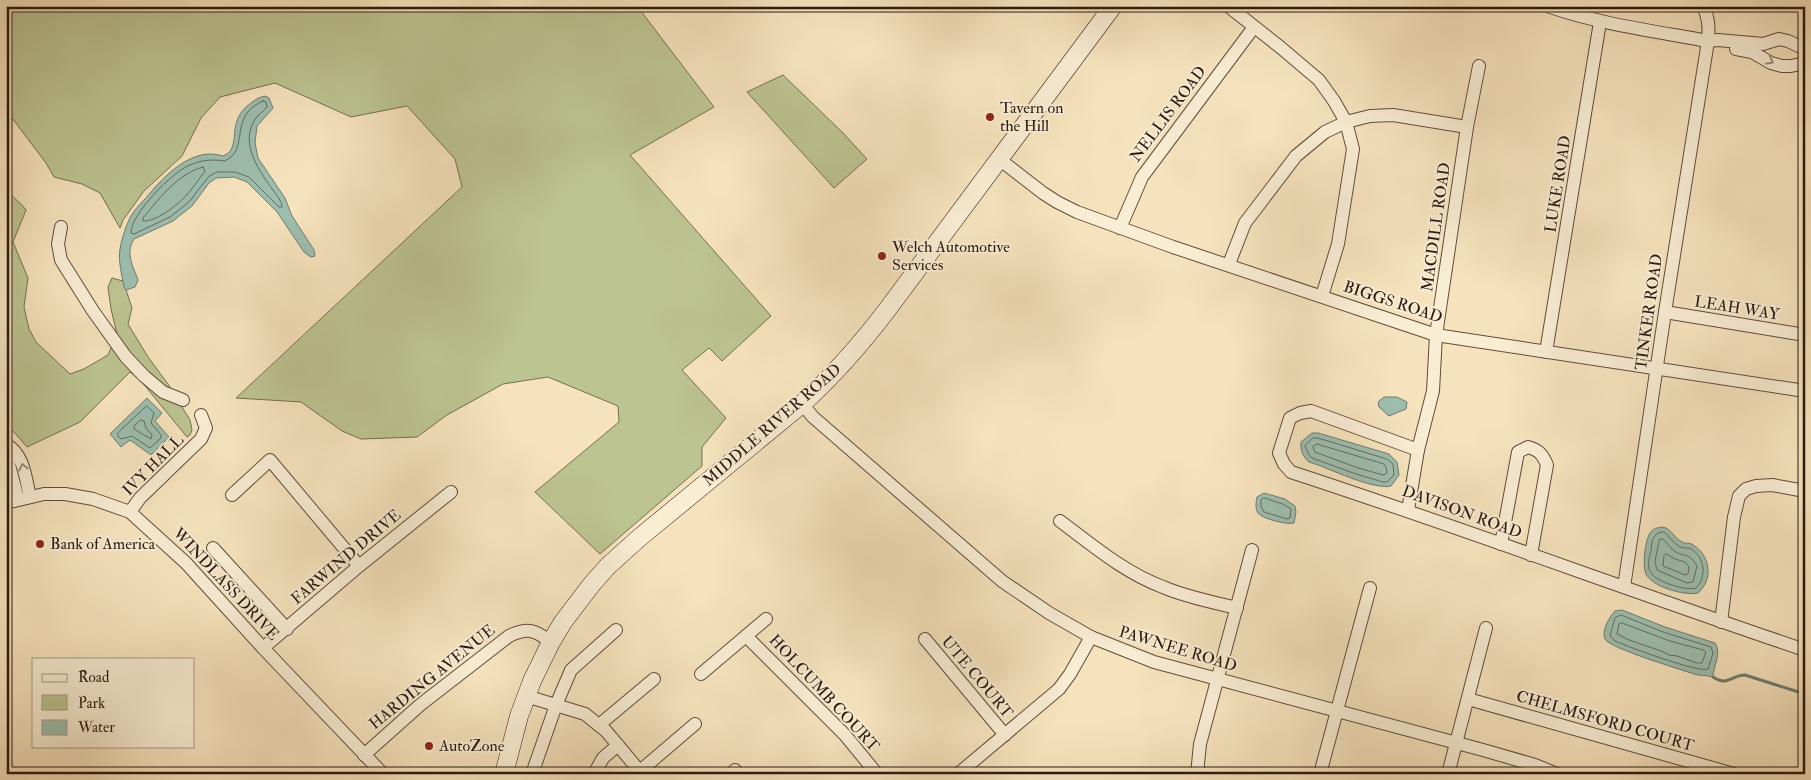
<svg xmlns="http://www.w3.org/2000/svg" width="1811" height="780" viewBox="0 0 1811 780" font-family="'IM FELL Double Pica',serif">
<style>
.green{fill:#bcc491;stroke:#746f50}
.water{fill:#9dbeaf;stroke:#6f7c6f}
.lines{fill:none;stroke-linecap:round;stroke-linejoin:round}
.shore{stroke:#646c60;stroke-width:1}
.stream{stroke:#6f7c6f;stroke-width:3}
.street-casing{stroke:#5e4c3b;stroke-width:14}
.secondary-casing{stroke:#2b1a10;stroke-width:19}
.street{stroke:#f9edd4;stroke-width:12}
.secondary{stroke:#f9edd4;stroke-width:18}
.oneway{stroke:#9c8e7c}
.poi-dot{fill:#8f2418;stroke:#f9edd4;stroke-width:2}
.labels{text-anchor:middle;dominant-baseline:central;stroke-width:4;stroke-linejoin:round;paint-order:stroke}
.poi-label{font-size:16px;fill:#2b1a10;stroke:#f9edd4;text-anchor:start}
.street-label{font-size:16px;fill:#2b1a10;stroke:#f9edd4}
</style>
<rect width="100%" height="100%" fill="#f6e3bd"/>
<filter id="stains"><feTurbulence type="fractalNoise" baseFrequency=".004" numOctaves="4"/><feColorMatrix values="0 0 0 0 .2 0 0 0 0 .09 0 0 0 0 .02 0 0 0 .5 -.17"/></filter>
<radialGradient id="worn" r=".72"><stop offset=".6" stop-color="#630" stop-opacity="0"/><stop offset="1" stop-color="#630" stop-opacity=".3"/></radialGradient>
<g class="green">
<path d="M6,6H35L43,12L58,6H637L714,107L630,155L771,316L722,361L709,348L682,370L726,418L702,447V466L600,554L535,492L619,422L618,406L548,377L503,384L447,415L417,437L361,439L342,431L301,402L236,398L462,187L455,159L407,106L351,117L275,83L220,97L201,118L182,156L144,191L123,220L120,228L100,193L82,184L54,177L46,163L6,110Z"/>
<path d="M783,75L842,132L867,159L834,188L747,92Z"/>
<path d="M9,191C13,199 21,202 26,210L13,242L28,278L24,307L29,329L36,342L70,374L84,369L108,355L117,334L111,309L108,287L112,278L123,281L132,308L128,324L148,357L168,384L190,420L192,430L190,435L187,437L141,381L130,372L80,422L27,447L6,423V193Z"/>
</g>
<g class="water">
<path d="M265,96L269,98L273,108L257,126L255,143L258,158L285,198L292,216L314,250L315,256L311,257L304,252L277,212L247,182L234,177L216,178L209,183L192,206L173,221L134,239C125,253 133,266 138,280L135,287L126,290L124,287C122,275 118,262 120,249C122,238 126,225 131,216C135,209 141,203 146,198C164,176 192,146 223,156C238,150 232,134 237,121C239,114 245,107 251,103C256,99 260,97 265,96Z"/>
<path d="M1384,397H1397L1407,402L1406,409L1389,416L1379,407L1378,402Z"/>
<path d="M147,398L162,413L155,421L169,437L151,455L130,440L121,447L110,434Z"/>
<path d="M1312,433H1318L1389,454L1397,462L1399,475L1391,486C1372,490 1329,468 1309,462C1303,457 1300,450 1301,442Z"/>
<path d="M1264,493L1285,499L1295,506L1296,512L1294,523C1287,525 1263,519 1258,513C1255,508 1256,503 1257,497Z"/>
<path d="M1663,527C1672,529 1674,538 1682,542C1685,544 1689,542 1693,545C1710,555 1714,579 1698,593C1685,596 1652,587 1646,574C1642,566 1645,541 1650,533C1653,528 1657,528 1663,527Z"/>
<path d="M1622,610L1665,627L1715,643C1722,653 1713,667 1713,677C1707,675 1700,676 1694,674C1680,669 1611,649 1605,639C1601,631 1610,616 1615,611Z"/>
</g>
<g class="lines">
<g class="shore">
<path d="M263,101L266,102L267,107C263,112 257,115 254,121C240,145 260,172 273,190C277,196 282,201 282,207H279L249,177L235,172H217L209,176L189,202L170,217L134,234L131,233C130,215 173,171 190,165C202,160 212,159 224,161C251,151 227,116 263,101Z"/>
<path d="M203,167L205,171C200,177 196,184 191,190C182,202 157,222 143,221V218C159,199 177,174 203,167Z"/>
<path d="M147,406L154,413L151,423L161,435V438L150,448L132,436L121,439L118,436V433Z"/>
<path d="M141,420L144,421L146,428L152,435L151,439L134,429V426Z"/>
<path d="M1313,438H1318L1387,459L1393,464L1394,475L1387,482H1383L1356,474L1312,458L1309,455L1305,446Z"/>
<path d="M1317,444L1384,464L1386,467L1387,473L1383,475L1358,468L1315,452L1313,447Z"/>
<path d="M1264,498L1283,504L1291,509L1290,518L1287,519L1264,512L1261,506V500Z"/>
<path d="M1664,532C1669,536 1673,543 1679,546C1683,549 1687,547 1691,549C1705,557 1707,577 1696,588C1686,591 1657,582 1652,574C1646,567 1649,558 1651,551C1652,543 1651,538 1658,533Z"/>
<path d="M1660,539H1663C1667,543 1671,549 1676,552C1687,558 1688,552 1697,566L1693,582L1687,583L1657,570L1655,562Z"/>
<path d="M1666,554L1675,559L1685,562L1689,567L1688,574L1685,575L1663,566L1664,556Z"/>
<path d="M1621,615L1663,632L1711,647L1713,653L1708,669C1698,673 1629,647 1615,641L1610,636L1615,618Z"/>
<path d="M1622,623L1670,641L1703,650L1706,652L1702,663H1697L1677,656L1669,655L1661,651L1629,640L1617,634L1619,624Z"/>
</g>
<path class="stream" d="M1713,677C1728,687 1731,675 1745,675L1805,694"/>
<g class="street-casing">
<g id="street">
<path d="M1228,6L1280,47L1319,80L1334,101L1346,122L1353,149L1338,244L1322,296"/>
<path d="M1547,6C1599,24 1653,31 1708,41L1718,40L1763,44L1779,39L1788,41L1805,49"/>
<path d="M1736,49L1752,52L1771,63L1782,66H1791L1805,63"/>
<path d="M999,159L1043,193L1057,202L1077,212L1173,247L1436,335L1805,391"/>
<path d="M61,227L58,244L61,260L93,311L126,357L144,376L163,392L183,400"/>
<path d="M1120,228L1142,177L1254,27"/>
<path d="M1229,264L1245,223L1296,156L1325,132L1346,122L1370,116L1393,115L1467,127"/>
<path d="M1665,312L1805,335"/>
<path d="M1546,352L1600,22"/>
<path d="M802,404L813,417L1002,581L1049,613L1091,637L1154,662L1483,750L1535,765L1557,774"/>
<path d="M6,444C25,456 25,477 30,497"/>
<path d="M1418,450L1311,411L1300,413L1290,418L1279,453L1284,464L1291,472C1463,528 1633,592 1805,650"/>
<path d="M6,453L18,499"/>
<path d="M232,495L270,460L359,566"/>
<path d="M6,503L44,494H65L93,499L130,512L186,563L263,648L383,774"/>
<path d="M1408,510L1418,450L1433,391L1436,335L1467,127L1479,66"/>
<path d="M130,512L140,498L201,439L206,428L201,415"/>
<path d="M1060,521C1092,545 1125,573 1163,587C1186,597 1212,602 1237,608"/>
<path d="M1501,544L1518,452L1528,447C1539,450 1543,455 1547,465L1531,555"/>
<path d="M213,548L287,629"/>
<path d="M1624,587L1665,312L1708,41C1709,28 1709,18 1703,6"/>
<path d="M1721,622L1734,517L1739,496L1746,489L1756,486L1772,485L1805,491"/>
<path d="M746,636L845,735L877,774"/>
<path d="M925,639L1005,735"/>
<path d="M263,648L359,566L451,492"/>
<path d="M701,674L766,619"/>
<path d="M526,696L585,714L606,731L642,774"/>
<path d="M1468,699L1734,774"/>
<path d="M599,725L654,679"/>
<path d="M364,755L420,705L509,636C528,627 535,630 551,642"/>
<path d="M640,771L695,724"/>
<path d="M532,774L556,705L571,670L616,630"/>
<path d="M594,774L603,758L618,745"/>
<path d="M731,774L735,770"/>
<path d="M958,774L1059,689L1070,674L1091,637"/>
<path d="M1197,774L1200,744L1252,550"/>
<path d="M1320,774L1370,588"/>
<path d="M1448,774L1486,628"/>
</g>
</g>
<g class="secondary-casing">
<path id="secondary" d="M504,774L519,716L532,681L551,642L563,622L592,584L608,566L639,538L802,404C833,376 861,344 887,310L1113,6"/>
</g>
<use href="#street" class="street"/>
<use href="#secondary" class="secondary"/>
</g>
<defs><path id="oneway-chevron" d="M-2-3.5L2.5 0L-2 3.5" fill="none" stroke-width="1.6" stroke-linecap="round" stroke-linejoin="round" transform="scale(1.25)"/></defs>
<g class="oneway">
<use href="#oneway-chevron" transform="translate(1770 61) rotate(28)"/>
<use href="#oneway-chevron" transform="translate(23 467) rotate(-103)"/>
</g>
<g class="poi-dot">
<circle cx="990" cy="117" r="5"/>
<circle cx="882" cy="256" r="5"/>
<circle cx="40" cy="544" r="5"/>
<circle cx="429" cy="746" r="5"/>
</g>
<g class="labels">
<g class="poi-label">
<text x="1000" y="108">Tavern on<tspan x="1000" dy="18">the Hill</tspan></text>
<text x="892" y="247">Welch Automotive<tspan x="892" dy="18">Services</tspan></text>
<text x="50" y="544">Bank of America</text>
<text x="439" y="746">AutoZone</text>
</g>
<g class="street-label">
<text transform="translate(1168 114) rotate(-53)">NELLIS ROAD</text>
<text transform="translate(1558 184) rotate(-81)">LUKE ROAD</text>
<text transform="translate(1436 227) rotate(-82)">MACDILL ROAD</text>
<text transform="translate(1393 302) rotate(18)">BIGGS ROAD</text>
<text transform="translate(1737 308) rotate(9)">LEAH WAY</text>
<text transform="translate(1649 312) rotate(-82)">TINKER ROAD</text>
<text transform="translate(772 425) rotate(-41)">MIDDLE RIVER ROAD</text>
<text transform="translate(153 465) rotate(-45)">IVY HALL</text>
<text transform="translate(1462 512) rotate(20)">DAVISON ROAD</text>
<text transform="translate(346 557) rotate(-40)">FARWIND DRIVE</text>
<text transform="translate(226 584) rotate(47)">WINDLASS DRIVE</text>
<text transform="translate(1178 649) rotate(17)">PAWNEE ROAD</text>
<text transform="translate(432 677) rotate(-39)">HARDING AVENUE</text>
<text transform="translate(977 677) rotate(50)">UTE COURT</text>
<text transform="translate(824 693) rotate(47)">HOLCUMB COURT</text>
<text transform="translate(1605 721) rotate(16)">CHELMSFORD COURT</text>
</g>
</g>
<rect width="1811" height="780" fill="none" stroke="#f6e3bd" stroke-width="25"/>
<rect x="8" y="8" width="1796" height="765" fill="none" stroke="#2b1a10" stroke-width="2.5"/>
<rect x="12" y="12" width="1786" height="755" fill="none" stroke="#2b1a10"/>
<rect x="32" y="658" width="162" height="90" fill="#f9edd4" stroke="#a79986"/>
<rect x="42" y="674" width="25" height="8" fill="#f9edd4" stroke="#a79986"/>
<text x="78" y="682" font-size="15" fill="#2b1a10">Road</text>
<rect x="42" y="695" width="25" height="15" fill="#bcc491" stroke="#a79986"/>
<text x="78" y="708" font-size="15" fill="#2b1a10">Park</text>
<rect x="42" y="720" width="25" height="15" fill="#9dbeaf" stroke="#a79986"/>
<text x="78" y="732" font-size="15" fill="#2b1a10">Water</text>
<rect width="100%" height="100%" filter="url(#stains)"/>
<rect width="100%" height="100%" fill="url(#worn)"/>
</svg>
